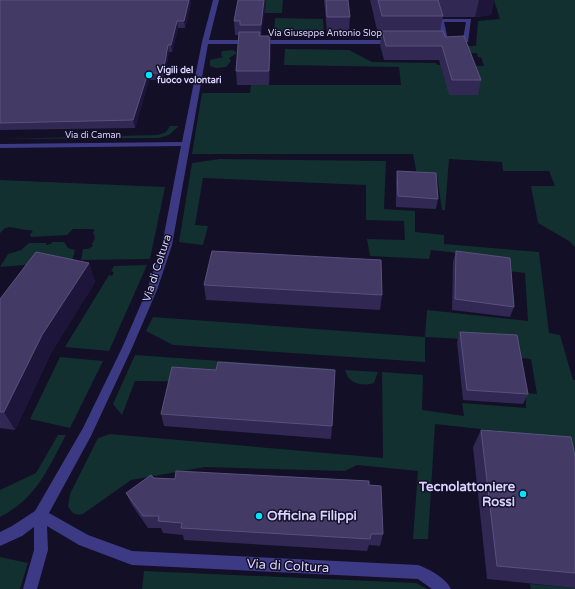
<svg xmlns="http://www.w3.org/2000/svg" width="575" height="589" viewBox="0 0 575 589" font-family="'Varela Round',sans-serif">
<style>
.green{fill:#12302f}
.lines{fill:none;stroke-linecap:round;stroke-linejoin:round}
.minor{fill:#3d3a85;fill-rule:evenodd}
.wall{fill:#312854}
.shaded-wall{fill:#1d163a}
.building{fill:#433a66;stroke:#5a527e}
.poi-dot{fill:#00e5ff;stroke:#130f26;stroke-width:1.5}
.labels{text-anchor:middle;dominant-baseline:central;stroke-width:3;stroke-linejoin:round;paint-order:stroke}
.far-street-label{font-size:9px;fill:#d9d4ff;stroke:#130f26}
.far-poi-label{font-size:9px;font-weight:bold;fill:#d9d4ff;stroke:#130f26;text-anchor:start}
.street-label{font-size:11px;fill:#d9d4ff;stroke:#130f26}
.near-poi-label{font-size:13px;font-weight:bold;fill:#d9d4ff;stroke:#130f26;text-anchor:end}
.near-street-label{font-size:13px;fill:#d9d4ff;stroke:#130f26}
</style>
<rect width="100%" height="100%" fill="#130f26"/>
<g class="green">
<path d="M266,0H283L282,13H265Z"/>
<path d="M494,0H575V247L569,241L538,223L531,186H555L549,171H503L502,162L449,159L445,210H442L437,175H417L413,154H192L202,93H250L251,85H401L399,67L284,65L285,49L349,50L372,62L436,63L437,65L484,66L481,57H478L477,53H466L420,47L374,46H476L478,21L500,19Z"/>
<path d="M275,18L323,19L324,33H274Z"/>
<path d="M233,50L237,53L229,58L231,61L226,67L216,68L210,66V60L223,57L221,55L222,51Z"/>
<path d="M170,126H179L169,135L159,138L0,139L158,135L166,132Z"/>
<path d="M220,159L386,161L384,209L415,211V232L444,235V244L539,252L549,333L560,335L573,380H575V461L562,438L435,424L428,539H413L418,471L357,465L345,471L205,467L131,480L83,514C76,516 71,513 68,506L70,494L98,438L110,434L383,458L382,372L423,375L422,410L464,416L462,403L526,408V393L537,394L531,359L520,358L518,342L425,337V362L173,345L146,331L153,317L425,337L427,310L528,321L525,273L507,271L493,257L431,250L429,259L370,256L367,239L405,240L404,221L366,220V185L203,178L195,225L208,226L203,245L179,242L192,163Z"/>
<path d="M0,180L165,187L150,259L81,260L83,249H88L93,246L92,244L95,238L93,232L95,231L93,229H73L67,235L31,237L30,234L33,232L31,230C25,232 10,224 4,229C3,230 2,232 0,233Z"/>
<path d="M52,242H64L68,248L75,250L72,261L0,267L8,254L21,250L29,243H46V245L51,244Z"/>
<path d="M147,265L109,351L65,347L109,275L112,276L114,272L111,271L114,266Z"/>
<path d="M135,355L334,369L333,383L135,381L122,415L113,404Z"/>
<path d="M60,357L103,361L70,428L30,419Z"/>
<path d="M345,370L378,372L374,383C361,387 348,383 345,370Z"/>
<path d="M58,435H66C47,470 37,498 0,517V490L36,473Z"/>
<path d="M0,557L28,563L20,589H0Z"/>
<path d="M144,571L416,583L427,589H142Z"/>
<path d="M530,584L575,588V589H531Z"/>
</g>
<g class="lines">
<g class="minor">
<path d="M213,0H219L209,40H393L396,42L393,44H208L172,245L157,290L132,348L91,436L49,513L88,535L132,551L418,565C429,569 446,578 451,589H432L418,579L132,565L79,545L47,526L48,550L37,589H23L34,550V527L22,536L0,546V532L12,526L35,511L83,428L122,348L147,290L162,245L181,146L0,148V144L182,142L202,42Z"/>
<path d="M438,19H471L468,42L443,43ZM444,22H466L463,39L448,40Z"/>
</g>
</g>
<g class="wall">
<path d="M0,0H190L191,4L185,28H178L172,52H169L164,80H149L135,128L0,130Z"/>
<path d="M238,0H266L261,36L271,50L269,85H237L236,71L239,35H235L234,21Z"/>
<path d="M324,0H348L350,17L349,31H327Z"/>
<path d="M370,0H494L491,15L475,17H443L440,31L481,80L478,95H449L439,60H384L380,45L381,38H379Z"/>
<path d="M397,171L438,199L436,209L396,207V181Z"/>
<path d="M456,251L514,307L510,317L452,310L453,262Z"/>
<path d="M89,263L95,282L51,353L15,430L0,428V299Z"/>
<path d="M204,285L382,295L380,310L206,300Z"/>
<path d="M460,332L528,394L523,404L463,400L457,342Z"/>
<path d="M161,414L332,426L331,439L164,426Z"/>
<path d="M481,430L575,456V588L487,579L473,447Z"/>
<path d="M154,478L369,485L383,534L380,546L369,545L367,551L184,540L183,535L163,533L161,528H148L132,505L126,493Z"/>
</g>
<g class="shaded-wall">
<path d="M189,0H190L191,4L185,28L184,21Z"/>
<path d="M264,0H266V2L261,38V25Z"/>
<path d="M479,0H494L491,15L475,17Z"/>
<path d="M177,21L178,28L172,52L171,45Z"/>
<path d="M270,36L271,50L269,85V71Z"/>
<path d="M168,45L169,52L164,80L163,73Z"/>
<path d="M148,73L149,80L135,128L133,120Z"/>
<path d="M89,263L95,282L51,353L15,430L4,412L42,335Z"/>
</g>
<g class="building">
<path d="M0,0H189L184,21H177L171,45H168L163,73H148L133,120L0,123Z"/>
<path d="M238,0H264L261,25H240V21H234Z"/>
<path d="M326,0H348L350,17H327Z"/>
<path d="M378,0H438L443,16H382Z"/>
<path d="M382,31H443L445,37L464,36L481,80H452L442,46H386Z"/>
<path d="M239,32H260L259,36H270L269,71H236Z"/>
<path d="M397,171L436,173L438,199L398,196Z"/>
<path d="M212,251L381,260L382,295L204,285Z"/>
<path d="M456,251L510,258L514,307L455,299Z"/>
<path d="M36,252L89,263L42,335L4,412H0V299Z"/>
<path d="M460,332L517,335L528,394L467,390Z"/>
<path d="M218,362L335,370L332,426L161,414L172,367L216,370Z"/>
<path d="M481,430L571,437L575,456V573L497,566Z"/>
<path d="M176,471L369,481V485L381,486L383,534H371L370,539L181,528L182,523L158,521L159,516H143L126,493L151,475L154,478L175,479Z"/>
</g>
<g class="poi-dot">
<circle cx="149" cy="75" r="4"/>
<circle cx="523" cy="494" r="4"/>
<circle cx="259" cy="516" r="4"/>
</g>
<g class="labels">
<g class="far-street-label">
<text x="325" y="33">Via Giuseppe Antonio Slop</text>
<text x="93" y="135">Via di Caman</text>
</g>
<g class="far-poi-label">
<text x="157" y="70">Vigili del<tspan x="157" dy="10">fuoco volontari</tspan></text>
</g>
<g class="street-label">
<text transform="translate(157 268) rotate(-72)">Via di Coltura</text>
</g>
<g class="near-poi-label">
<text x="515" y="487">Tecnolattoniere<tspan x="515" dy="15">Rossi</tspan></text>
<text x="267" y="516" text-anchor="start">Officina Filippi</text>
</g>
<g class="near-street-label">
<text transform="translate(288 566) rotate(3)">Via di Coltura</text>
</g>
</g>
</svg>
